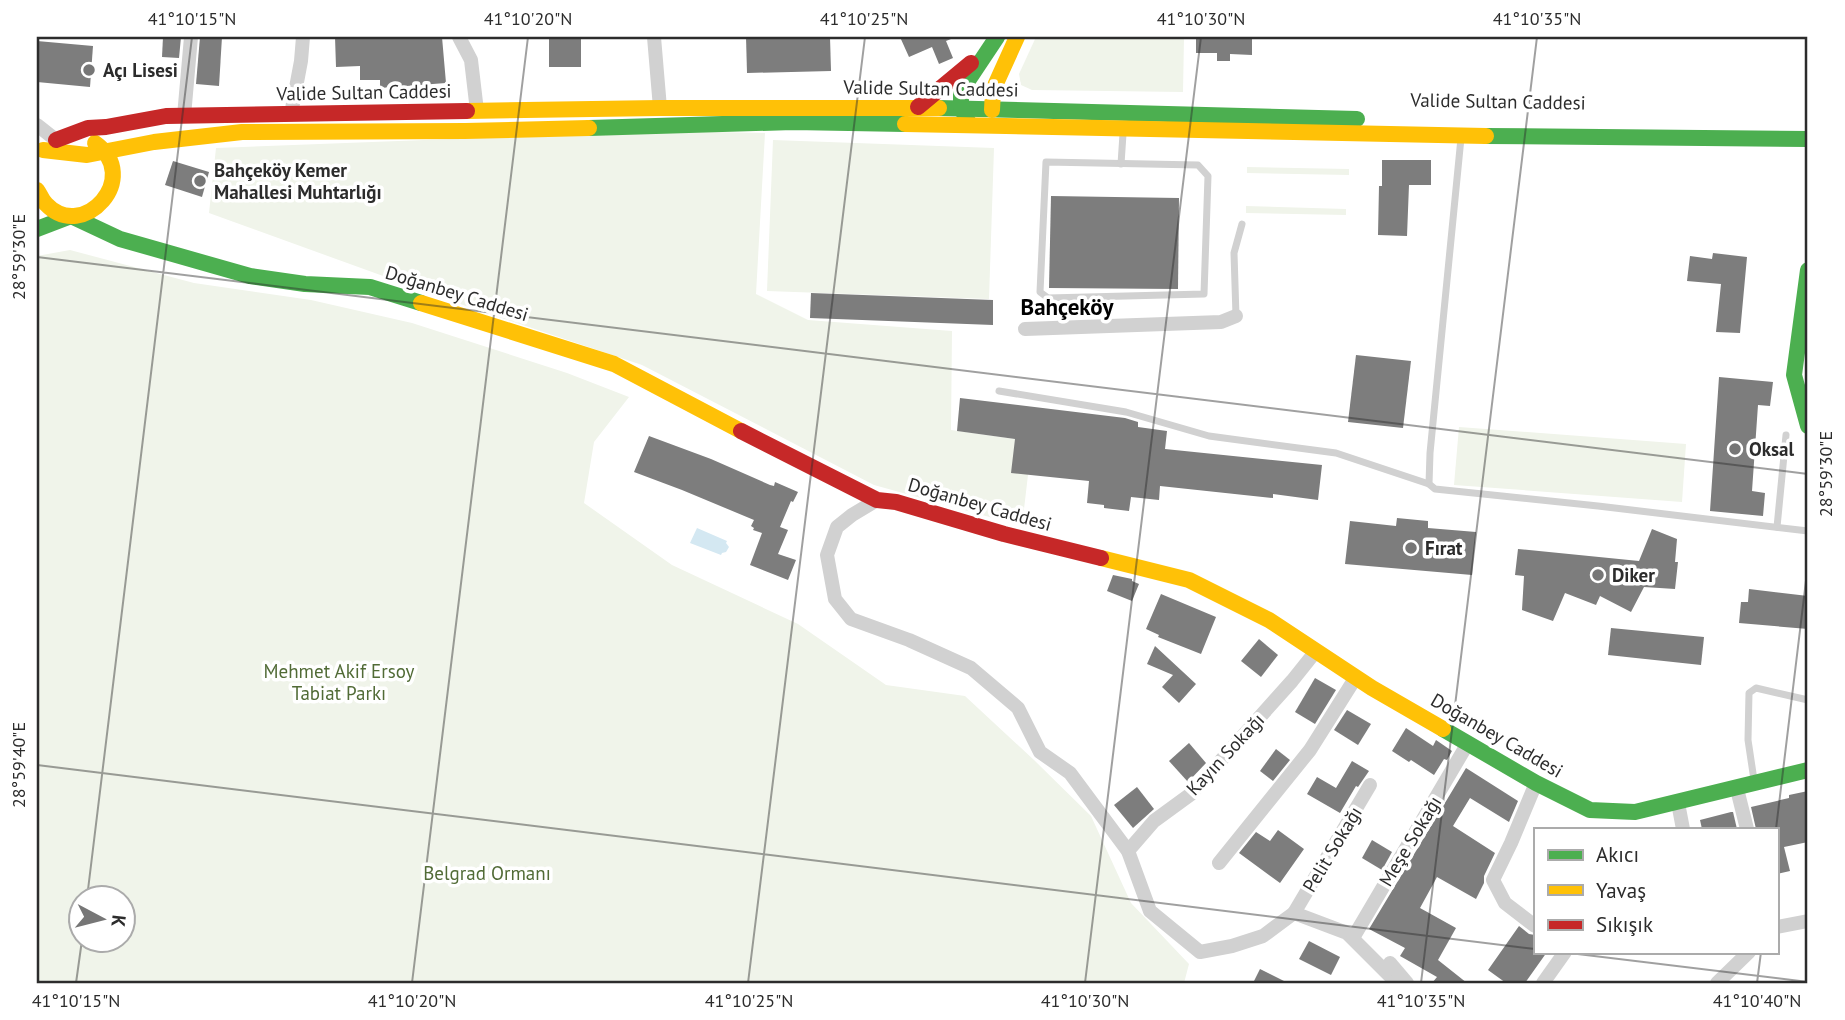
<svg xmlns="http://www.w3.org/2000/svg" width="1845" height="1020" viewBox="0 0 1845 1020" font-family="'PT Sans',sans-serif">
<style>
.green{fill:#f0f4ea;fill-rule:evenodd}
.water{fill:#d4e8f2}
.building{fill:#7d7d7d}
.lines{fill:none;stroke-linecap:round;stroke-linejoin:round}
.lane{stroke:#d1d1d1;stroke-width:7}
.street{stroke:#d1d1d1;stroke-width:14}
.fast{stroke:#4caf50;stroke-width:16}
.slow{stroke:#ffc107;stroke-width:16}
.jam{stroke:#c62828;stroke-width:16}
.ticks{fill:none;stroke:#2c2c2c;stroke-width:2;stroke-opacity:0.45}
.poi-dot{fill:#767676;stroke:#fff;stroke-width:2.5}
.labels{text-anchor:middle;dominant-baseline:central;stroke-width:7;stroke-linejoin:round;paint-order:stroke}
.poi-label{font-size:19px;font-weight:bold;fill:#2c2c2c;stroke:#fff;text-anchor:start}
.street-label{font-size:19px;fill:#2c2c2c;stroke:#fff}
.park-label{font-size:19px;fill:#516b36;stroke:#fff}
.quarter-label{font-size:23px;font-weight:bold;fill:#000;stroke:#fff}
.neatline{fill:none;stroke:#2c2c2c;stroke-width:2.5}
.ticks-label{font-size:18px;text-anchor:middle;fill:#2c2c2c}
</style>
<rect width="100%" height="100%" fill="#fff"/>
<g class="green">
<path d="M1036,37H1184L1183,92L1032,90L1021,85L1019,74Z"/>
<path d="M663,131L765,133L756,294L808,320L952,331L951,430L1015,439L1028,475L1022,526L874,485L642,365L466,306L209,213L216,148Z"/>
<path d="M773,140L994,148L989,299L767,291Z"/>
<path d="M1247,167L1349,169V175L1247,173Z"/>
<path d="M1246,206L1346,209V215L1246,213Z"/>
<path d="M70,250L194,283L311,300L412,323L567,373L629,397L594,442L584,503L672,565L798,624L886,685L965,696L1034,760L1091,816L1131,903L1189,964L1184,983H37V256ZM80,898H122V940H80Z"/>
<path d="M1459,427L1686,444L1682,502L1454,485Z"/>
</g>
<path class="water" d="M697,528L727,541L726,543L729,547L726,552L722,553L721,555L690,543Z"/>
<g class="building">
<path d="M163,37H181L179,58L162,57Z"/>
<path d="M200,37H222L219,86L196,84Z"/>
<path d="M335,37H442L446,83L380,88V80H360V66L336,67Z"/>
<rect x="549" y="37" width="32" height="30"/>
<path d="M746,37H830L831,71L747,73Z"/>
<path d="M900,37H956L946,41L953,58L939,64L932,47L909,57Z"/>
<path d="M1196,37H1252V55L1230,54V61H1217V53H1196Z"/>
<path d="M37,41L93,46L90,87L37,82Z"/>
<path d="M1382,160H1431V185H1409L1407,236L1378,235L1379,186H1382Z"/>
<path d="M173,161L209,172L202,197L165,185Z"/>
<path d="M1051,196L1179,198L1178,289L1049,288Z"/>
<path d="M1713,253L1747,257L1740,333L1716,332L1721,284L1687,281L1690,256L1712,259Z"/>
<path d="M811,293L993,300V325L810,318Z"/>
<path d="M1356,355L1411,361L1403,428L1348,422Z"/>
<path d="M1719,377L1773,382L1770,406L1758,405L1752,491L1765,493L1763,516L1710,511Z"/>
<path d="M960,398L1125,418L1138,422V427L1167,431L1165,449L1322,465L1318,500L1273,494V498L1160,486L1159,500L1131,497L1129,511L1104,508V505L1087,503L1089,481L1011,473L1015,439L957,431Z"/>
<path d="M649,436L711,459L770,485L774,486L775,482L798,492L793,502L791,501L780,527L788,530L778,554L796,560L788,580L750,565L762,533L753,530L754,528L751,526L754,520L682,490L634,472Z"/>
<path d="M1397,518L1428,521V528L1476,532L1472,575L1345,564L1350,521L1396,526Z"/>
<path d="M1652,529L1677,539L1675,562H1678L1675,589L1644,587L1631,612L1600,596L1596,605L1565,593L1553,621L1522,610L1524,576L1515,575L1518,549L1639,561Z"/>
<path d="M1113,575L1132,579V581L1139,584L1132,601L1107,591Z"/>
<path d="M1749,589L1808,596V629L1739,623L1741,602H1748Z"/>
<path d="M1161,594L1216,617L1201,654L1158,637L1159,635L1146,629Z"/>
<path d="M1611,628L1704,637L1701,665L1608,655Z"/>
<path d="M1259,639L1278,655L1261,677L1241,661Z"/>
<path d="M1155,646L1196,684L1179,703L1162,687L1173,675L1147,664Z"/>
<path d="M1315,678L1336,690L1315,724L1295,712Z"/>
<path d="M1347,710L1371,724L1358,745L1334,730Z"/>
<path d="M1406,728L1433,746L1436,740L1452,751L1447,760L1444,759L1434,775L1411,760L1409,762L1392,751Z"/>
<path d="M1189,743L1206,763L1188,782L1169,761Z"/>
<path d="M1276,749L1290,760L1273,781L1260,771Z"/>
<path d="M1352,761L1369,771L1358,787L1356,786L1340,813L1307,794L1317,777L1336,788Z"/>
<path d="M1466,768L1518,801L1509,822L1470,798L1453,826L1495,853L1484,876V883L1476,899L1437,877L1420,908L1456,928L1438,960L1467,983H1432L1437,977L1400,956L1405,948L1369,929Z"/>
<path d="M1137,787L1154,809L1133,828L1114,805Z"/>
<path d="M1808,791V842L1784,847L1790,871L1777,874V829H1756L1751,807L1789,798V795Z"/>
<path d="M1731,812H1733L1737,829H1702L1700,820Z"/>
<path d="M1278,830L1304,849L1280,883L1239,853L1256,832L1270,841Z"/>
<path d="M1372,840L1392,852L1382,870L1362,858Z"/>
<path d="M1519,926L1529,934L1535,935V952H1547L1525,983H1506L1488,970Z"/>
<path d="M1309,941L1340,957L1331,975L1299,959Z"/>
<path d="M1260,969L1288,983H1253Z"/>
</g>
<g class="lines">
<g class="lane">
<path d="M1461,138L1430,453L1429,484L1435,489L1598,506L1808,531"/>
<path d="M1046,162L1198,165L1208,176L1204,294L1048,298L1040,292Z"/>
<path d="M1121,164L1123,134"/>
<path d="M1236,316L1234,253L1242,224"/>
<path d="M999,391L1126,412L1209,436L1336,453L1429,484"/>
<path d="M1777,527L1786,435"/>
<path d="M1754,780L1748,740L1749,693L1756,688L1808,700"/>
</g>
<g class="street">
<path d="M459,37L471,60L477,111"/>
<path d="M654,37L660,108"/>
<path d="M291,114L301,61L303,37"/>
<path d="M184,116L191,37"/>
<path d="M37,125L56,140"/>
<path d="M1025,329L1221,322L1236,316"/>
<path d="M877,500L852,515L837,527L827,555L835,599L851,619L909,640L971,668L1018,708L1040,752L1070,773L1128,851L1150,911L1200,952L1232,946L1263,936L1294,913L1347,933L1392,978L1394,983"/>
<path d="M1737,789L1747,829"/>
<path d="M1678,803L1683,829"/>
<path d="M1128,851L1154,821L1191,794L1292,681L1316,651"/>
<path d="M1219,863L1310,750L1356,677"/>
<path d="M1294,913L1370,785"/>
<path d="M1535,926L1505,903L1493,880L1511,843L1536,783"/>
<path d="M1777,927L1808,921"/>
<path d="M1353,938L1468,743"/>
<path d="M1390,963L1407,983"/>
<path d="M1543,983L1565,952"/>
<path d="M1717,983L1749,952"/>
</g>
<g class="fast">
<path d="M939,108L1357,119"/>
<path d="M969,123L961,108V91L997,37"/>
<path d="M589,128L793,122L905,124"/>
<path d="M1486,136L1808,139"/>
<path d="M71,216L120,239L250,276L305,284L370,287L421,303"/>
<path d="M37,229L71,216"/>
<path d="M1808,270L1794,375L1808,426"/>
<path d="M1443,729L1536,783L1590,810L1635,812L1808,770"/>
</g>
<g class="slow">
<path d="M992,110L993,90L1017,37"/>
<path d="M467,111L660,108H939"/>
<path d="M905,124L1486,136"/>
<path d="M43,150L87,155L154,142L242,132L465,131L589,128"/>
<path d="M37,190C40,194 42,200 46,204C83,243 143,177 95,143"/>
<path d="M421,303L614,364L741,431"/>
<path d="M1101,558L1189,580L1269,620L1372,688L1443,729"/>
</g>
<g class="jam">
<path d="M918,107L971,63"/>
<path d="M56,140L88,128L106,127L166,116L467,111"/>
<path d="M741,431L877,500L896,502L1004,534L1101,558"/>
</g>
</g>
<path class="ticks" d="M37,257L1808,474M37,765L1535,949M1776,829L1808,564M87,898L192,37M1561,952L1808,982M76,983L82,940M412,983L528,37M748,983L865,37M1085,983L1201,37M1421,983L1537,37M1757,983L1761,952"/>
<g class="poi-dot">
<circle cx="89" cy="70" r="7"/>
<circle cx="200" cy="181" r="7"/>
<circle cx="1735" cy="449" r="7"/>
<circle cx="1411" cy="548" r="7"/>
<circle cx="1598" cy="575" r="7"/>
</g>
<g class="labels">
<g class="poi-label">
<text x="103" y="70">Açı Lisesi</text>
<text x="214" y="170">Bahçeköy Kemer<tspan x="214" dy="22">Mahallesi Muhtarlığı</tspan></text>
<text x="1749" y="449">Oksal</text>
<text x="1425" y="548">Fırat</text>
<text x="1612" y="575">Diker</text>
</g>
<g class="street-label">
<text transform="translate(931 88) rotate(1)">Valide Sultan Caddesi</text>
<text transform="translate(364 92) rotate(-1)">Valide Sultan Caddesi</text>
<text transform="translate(1498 101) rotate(1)">Valide Sultan Caddesi</text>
<text transform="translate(457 293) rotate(17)">Doğanbey Caddesi</text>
<text transform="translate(980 504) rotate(16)">Doğanbey Caddesi</text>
<text transform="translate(1497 735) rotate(30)">Doğanbey Caddesi</text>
<text transform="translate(1225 754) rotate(-47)">Kayın Sokağı</text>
<text transform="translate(1410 841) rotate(-59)">Meşe Sokağı</text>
<text transform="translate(1332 849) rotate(-59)">Pelit Sokağı</text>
</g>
<g class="park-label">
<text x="339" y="671">Mehmet Akif Ersoy<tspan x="339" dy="22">Tabiat Parkı</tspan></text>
<text x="487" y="873">Belgrad Ormanı</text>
</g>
<g class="quarter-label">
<text x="1067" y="306">Bahçeköy</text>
</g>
</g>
<rect width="1845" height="1020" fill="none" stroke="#ffffff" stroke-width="77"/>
<rect x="1534" y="828" width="245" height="126" fill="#ffffff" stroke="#ababab" stroke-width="2"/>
<rect x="1548" y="850" width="35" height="10" fill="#4caf50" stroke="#ababab" stroke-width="2"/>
<text x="1596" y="862" font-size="21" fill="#2c2c2c">Akıcı</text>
<rect x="1548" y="885" width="35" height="10" fill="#ffc107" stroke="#ababab" stroke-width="2"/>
<text x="1596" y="898" font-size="21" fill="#2c2c2c">Yavaş</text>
<rect x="1548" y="920" width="35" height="10" fill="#c62828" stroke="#ababab" stroke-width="2"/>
<text x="1596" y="932" font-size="21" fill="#2c2c2c">Sıkışık</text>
<g transform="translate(102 919) rotate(97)"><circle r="33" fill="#ffffff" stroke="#ababab" stroke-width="2"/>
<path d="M0-5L12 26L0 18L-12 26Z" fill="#767676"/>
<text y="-10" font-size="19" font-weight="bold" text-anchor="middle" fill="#2c2c2c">K</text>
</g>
<rect x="38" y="38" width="1768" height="944" class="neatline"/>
<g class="ticks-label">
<text x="192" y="25">41°10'15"N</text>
<text x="528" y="25">41°10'20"N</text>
<text x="864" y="25">41°10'25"N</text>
<text x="1201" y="25">41°10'30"N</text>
<text x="1537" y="25">41°10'35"N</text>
<text transform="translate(19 257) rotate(-90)" y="6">28°59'30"E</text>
<text transform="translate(1826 474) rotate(-90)" y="6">28°59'30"E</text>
<text transform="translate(19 765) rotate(-90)" y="6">28°59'40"E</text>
<text x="76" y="1007">41°10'15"N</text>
<text x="412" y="1007">41°10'20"N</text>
<text x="749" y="1007">41°10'25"N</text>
<text x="1085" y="1007">41°10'30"N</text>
<text x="1421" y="1007">41°10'35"N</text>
<text x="1757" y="1007">41°10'40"N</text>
</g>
</svg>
